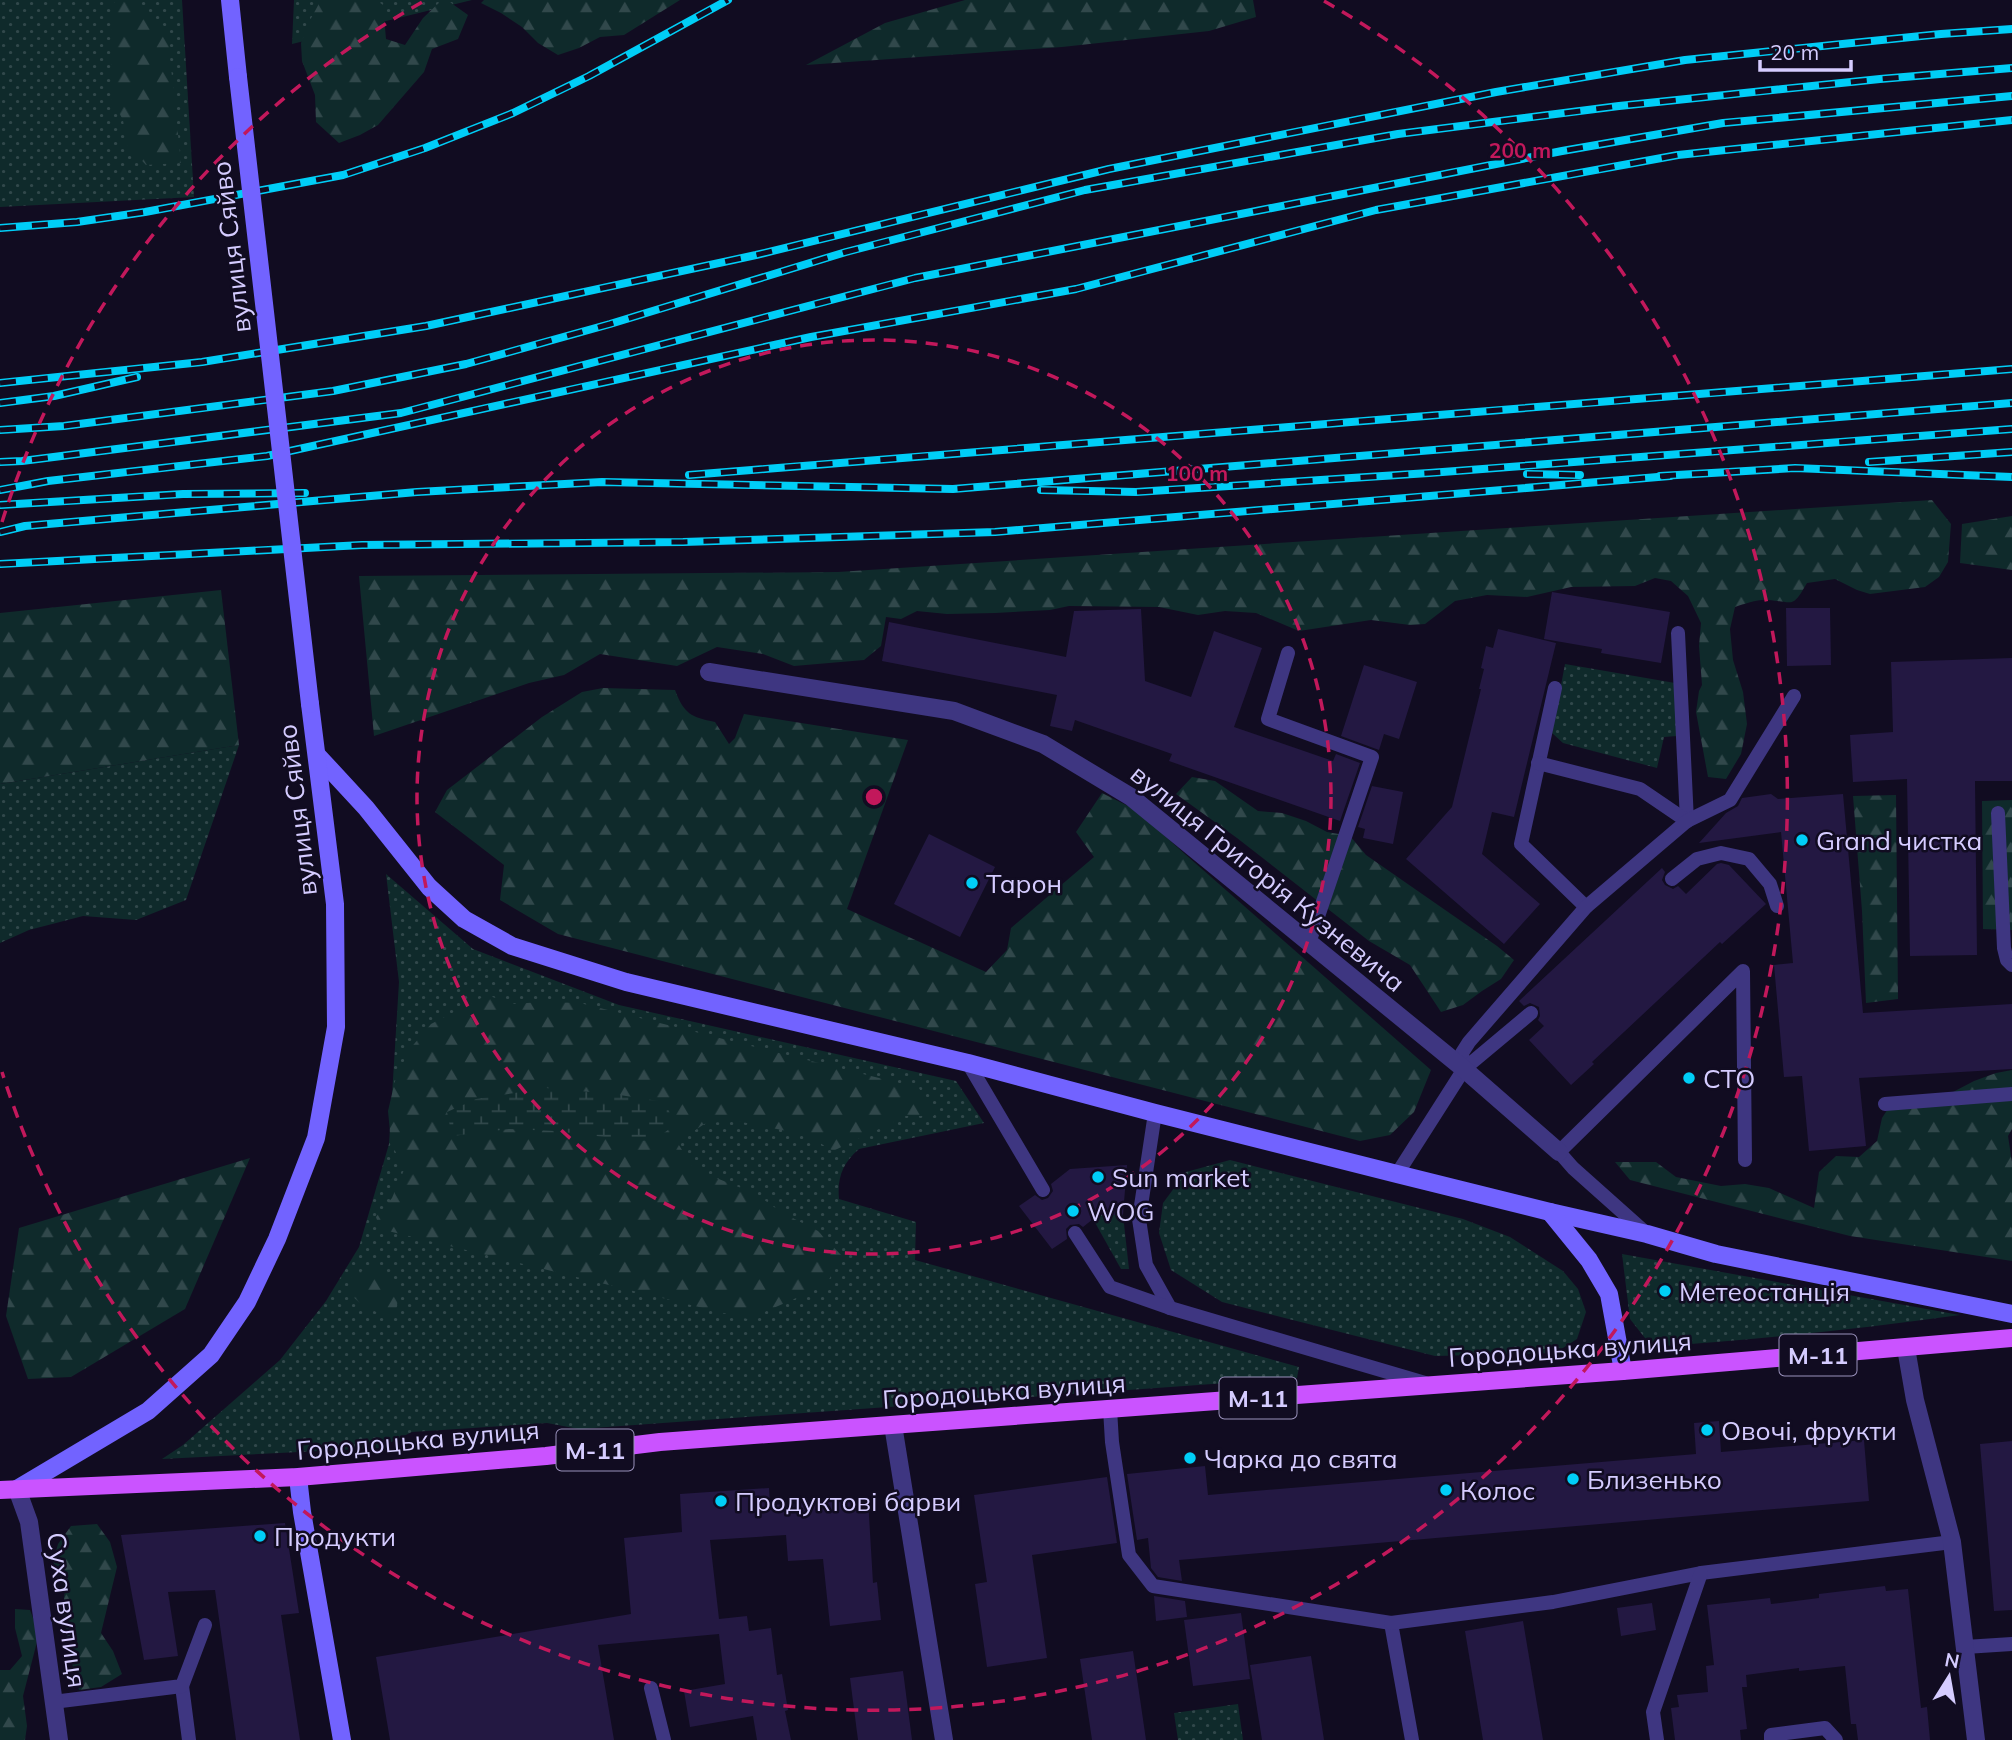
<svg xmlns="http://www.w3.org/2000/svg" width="2012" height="1740" viewBox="0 0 2012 1740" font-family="Mulish,sans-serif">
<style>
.grass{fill:url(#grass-dots)}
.forest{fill:url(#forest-firs)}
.wetland{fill:url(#wetland-marsh)}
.building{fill:#231842}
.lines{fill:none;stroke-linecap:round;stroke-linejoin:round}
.lane{stroke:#3e3681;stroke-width:14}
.street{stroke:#3e3681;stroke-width:18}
.secondary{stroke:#7263ff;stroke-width:18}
.primary{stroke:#ca53ff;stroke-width:18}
.rail-casing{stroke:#00cef7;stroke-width:8}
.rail{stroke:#110c21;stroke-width:5;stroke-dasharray:16;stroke-linecap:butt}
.secondary-bridge{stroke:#7263ff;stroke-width:18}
.ring{fill:none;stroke:#c2185b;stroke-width:3.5;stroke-dasharray:12 9}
.poi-dot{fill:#00cef7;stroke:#110c21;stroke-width:2.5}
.labels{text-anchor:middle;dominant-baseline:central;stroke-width:5;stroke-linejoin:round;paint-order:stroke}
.shield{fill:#110c21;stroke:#9a92bc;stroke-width:2}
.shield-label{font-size:24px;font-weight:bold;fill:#d5ccff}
.street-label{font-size:26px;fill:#d5ccff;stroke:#110c21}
.poi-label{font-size:26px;fill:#d5ccff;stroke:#110c21;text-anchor:start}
.centre{fill:#c2185b;stroke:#110c21;stroke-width:3.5}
.ring-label{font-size:21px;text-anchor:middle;font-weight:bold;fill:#c2185b;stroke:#110c21;stroke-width:5;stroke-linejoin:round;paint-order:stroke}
</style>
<defs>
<pattern id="grass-dots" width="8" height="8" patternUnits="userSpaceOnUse" patternTransform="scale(1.75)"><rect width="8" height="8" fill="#0f2a2b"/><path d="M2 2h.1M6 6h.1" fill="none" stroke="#31484b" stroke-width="1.8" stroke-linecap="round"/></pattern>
<pattern id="forest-firs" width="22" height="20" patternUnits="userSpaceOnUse" patternTransform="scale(1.75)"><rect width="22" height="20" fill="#0f2a2b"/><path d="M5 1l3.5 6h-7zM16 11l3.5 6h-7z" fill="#31484b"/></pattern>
<pattern id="wetland-marsh" width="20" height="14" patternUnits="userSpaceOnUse" patternTransform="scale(1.75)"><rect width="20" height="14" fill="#0f2a2b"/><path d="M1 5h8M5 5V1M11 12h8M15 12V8" fill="none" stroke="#31484b"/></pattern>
</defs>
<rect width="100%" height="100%" fill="#110c21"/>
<g class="grass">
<path d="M0,0H182L194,197L0,207Z"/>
<path d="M294,0H472L292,44Z"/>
<path d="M1565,664L1675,683L1677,736L1664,737L1657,768L1563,743L1552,733Z"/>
<path d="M239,745L186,900L136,920L83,916L29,930L0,943V784Z"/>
<path d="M386,874L473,949L619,1005L956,1081L984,1123L859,1149C843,1163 837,1177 839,1199L916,1222L915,1260L1299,1367L1297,1378L579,1429L547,1423L412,1432L379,1448L162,1459L183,1445L280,1360L326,1301L359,1247L389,1144L399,982Z"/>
<path d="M1230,1160L1463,1219L1510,1237L1563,1271L1578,1289L1586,1312L1577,1339L1555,1353L1435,1356L1222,1302L1171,1270L1159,1233L1163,1203L1186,1172Z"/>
<path d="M1099,1215H1123L1129,1269H1121L1093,1219Z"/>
<path d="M1622,1254L1960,1315C1858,1329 1756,1340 1652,1347L1630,1319Z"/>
<path d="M1238,1704L1243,1740H1178L1174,1713Z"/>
</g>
<g class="forest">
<path d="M118,0H135L167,29L181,163L146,165L127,145L123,120L111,98L112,4Z"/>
<path d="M321,0H376L383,5L386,39L405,45L423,18L442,0H447L468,15L458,39L432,49L424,72L378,125L360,135L339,143L316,122L315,95L302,61L301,43L309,22Z"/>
<path d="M484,0H680L624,35L600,37L579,48L558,55L538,43L522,27L501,13L481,3Z"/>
<path d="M965,0H1253L1256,17L1209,31L1062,47L806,65L885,23Z"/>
<path d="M1932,500L1951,524L1948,562L1939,577L1925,587L1870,594L1857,590L1835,579L1807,583C1792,609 1794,602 1768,600C1758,599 1745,604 1735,607L1730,629L1733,660L1743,692L1747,724L1741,754L1726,779L1708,777L1696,712L1699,691L1702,685L1699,646L1701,623L1688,596L1671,581L1655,578L1635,586L1571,587L1527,597L1487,595L1455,601L1425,624L1410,625L1371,620L1299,631L1256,613L1225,611L1198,615L1159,607L1069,606L1050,610L995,613L947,614L917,611L901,619L886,617L881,646L864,660L794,666L763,654L717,647L677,666L600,654L564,675L529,683L374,736L359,576L838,572Z"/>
<path d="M2012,516V570L1960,563L1962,524Z"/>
<path d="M221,590L239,745L0,784V613Z"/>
<path d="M603,688L675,690C684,714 691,717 715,722L729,744L735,738L744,714L908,740L847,909L986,972L1007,950L1011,928L1094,857L1076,832L1102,793L1136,810L1186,855L1431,1070L1414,1112L1390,1135L1360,1141L558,934L500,900L504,865L435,812L447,790L542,717L582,692Z"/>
<path d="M1192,777L1215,781L1258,811L1282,813L1306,821L1327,832L1350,836L1366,855L1497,946L1514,960L1501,979L1482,991L1463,1005L1441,1012L1410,965L1369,941L1237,838L1176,794Z"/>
<path d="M1896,795L1898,999L1866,1003L1862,911L1853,796Z"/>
<path d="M2012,800V930L1983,929L1982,801Z"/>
<path d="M487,995L512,1004L542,1002L580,1003L919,1088L934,1116H906L833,1151L807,1135L737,1121L706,1123L677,1142L694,1169L756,1194L781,1212L818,1231L842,1256L826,1285L748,1319L380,1229L376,1217L392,1198L404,1170L391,1142L388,1111L395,1081L409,1050L431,1024Z"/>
<path d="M2012,1070V1129L2008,1136L2012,1162V1261L1850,1236L1630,1180L1615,1162H1656L1676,1177L1721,1186L1745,1184L1769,1188L1814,1208L1819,1172L1836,1156L1859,1157L1877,1141L1882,1118L1895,1098L1953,1092L1974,1081L1996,1073Z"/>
<path d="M250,1158L185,1309L71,1377L28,1379L6,1316L19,1228Z"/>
<path d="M374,1266L389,1273L400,1288L396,1311L387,1316L364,1307L348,1292L352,1276Z"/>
<path d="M97,1524L110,1542L117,1567L101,1633L113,1651L122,1674L101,1687L79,1690L73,1668L63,1612L65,1587L53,1562L58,1544L71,1526Z"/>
<path d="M15,1609L30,1610L39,1634L23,1696L27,1726L25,1740H0V1670H10L22,1656L15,1628Z"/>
</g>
<path class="wetland" d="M546,1088L613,1094L665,1102L675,1125L654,1140L638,1141L555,1131L509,1129L452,1136L447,1112L476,1099Z"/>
<g class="building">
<path d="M1552,592L1670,612L1661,663L1601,653L1602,649L1544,639Z"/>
<path d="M1786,608H1830L1831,665L1787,666Z"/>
<path d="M1141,609L1145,681L1191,697L1214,631L1262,648L1234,727L1333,761L1336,754L1360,763L1340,821L1169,761L1172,754L1075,720L1072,731L1050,726L1057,695L882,661L889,622L1066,657L1074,611Z"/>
<path d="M1498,629L1556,643L1514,817L1492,812L1482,854L1540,904L1504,944L1406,859L1452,807L1481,689H1479L1484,669L1481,668L1486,646L1493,648Z"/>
<path d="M2012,658V781H1975L1977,955L1910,956L1907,779L1853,782L1850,735L1893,732L1891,662Z"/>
<path d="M1364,665L1417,682L1399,739L1384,734L1379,750L1341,736Z"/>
<path d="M1372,786L1403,792L1393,844L1363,838L1365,829L1358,827Z"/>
<path d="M1771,794L1778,799L1843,794L1863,1013L2012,1004V1069L1859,1078L1866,1146L1809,1151L1802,1076L1784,1077L1774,965L1793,963L1781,832L1699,843L1726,813L1738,806L1742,798Z"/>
<path d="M929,834L995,867L960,937L894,904Z"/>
<path d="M1721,863L1729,865L1766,904L1722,944L1720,942L1592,1062L1594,1064L1571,1085L1529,1040L1544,1026L1538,1020L1540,1016L1539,1007L1530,1003L1524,1006L1519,1001L1662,868L1665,872L1662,880L1665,885L1673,889L1678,886L1686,894L1717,864Z"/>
<path d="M1127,1165L1123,1215H1098L1083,1227L1079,1224L1070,1225L1066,1229L1067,1239L1052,1249L1019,1206L1035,1195L1042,1200L1048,1198L1053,1191L1051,1184L1070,1169Z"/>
<path d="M1719,1421L1721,1452L1864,1440L1869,1501L1179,1560L1182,1581L1158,1577L1151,1568L1148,1538L1137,1540L1127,1474L1205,1466L1208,1495L1696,1454L1694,1423Z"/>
<path d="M2012,1441V1610L1994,1611L1980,1444Z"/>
<path d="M1107,1477L1117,1543L1032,1555L1047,1658L987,1667L975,1584L987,1582L974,1495Z"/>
<path d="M769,1488L770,1505L868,1499L873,1583L877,1582L881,1620L830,1626L823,1559L788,1561L786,1535L710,1540L719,1619L747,1616L749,1631L771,1628L777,1675L782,1674L788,1710L785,1711L791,1740H757L753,1716L690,1727L684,1691L725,1684L719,1634L598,1645L614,1740H390L376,1657L631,1614L624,1538L682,1532L680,1494Z"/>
<path d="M285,1523L299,1613L281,1615L300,1740H236L215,1590L168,1592L178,1656L144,1660L121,1535Z"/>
<path d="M1885,1586L1886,1591L1908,1589L1921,1708L1927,1707L1930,1740H1858L1856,1724H1851L1845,1666L1799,1671V1668L1746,1675L1747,1687H1742L1747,1729L1740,1730L1741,1740H1675L1671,1708L1679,1707L1677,1695L1708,1692L1706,1666L1714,1665L1707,1605L1770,1598L1771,1604L1819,1598V1594Z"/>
<path d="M1154,1596L1185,1601L1187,1617L1156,1621Z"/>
<path d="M1652,1603L1656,1630L1621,1636L1617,1608Z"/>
<path d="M1241,1613L1250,1679L1193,1686L1184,1620Z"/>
<path d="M1523,1621L1543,1740H1483L1465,1631Z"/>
<path d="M1133,1651L1146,1740H1092L1080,1659Z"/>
<path d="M1311,1656L1324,1740H1262L1250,1665Z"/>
<path d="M903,1671L912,1740H858L850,1678Z"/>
</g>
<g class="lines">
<g class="lane">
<path d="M1678,633L1687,821"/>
<path d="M1288,653L1268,719L1372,757L1309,943"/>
<path d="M1555,688L1521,844L1586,907"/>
<path d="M1538,763L1640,789L1687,821"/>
<path d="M1998,813L2004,948L2007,960L2012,965"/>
<path d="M1672,879L1697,859L1721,853L1749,859L1770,884L1777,906"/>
<path d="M968,1063L1043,1190"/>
<path d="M1464,1069L1462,1053L1469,1042L1586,907L1687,821L1730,800L1794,696"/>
<path d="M1885,1104L2012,1094"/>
<path d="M1155,1113L1139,1219L1146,1265L1170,1308"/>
<path d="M1397,1174L1464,1069L1531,1013"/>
<path d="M1075,1233L1110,1287L1170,1308L1425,1383"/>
<path d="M1647,1234L1573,1168L1559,1152L1743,971L1745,1160"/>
<path d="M1110,1409L1112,1442L1129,1555L1153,1586L1391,1623L1412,1740"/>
<path d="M1391,1623L1553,1602L1701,1573L1952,1542"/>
<path d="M1965,1647L2012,1644"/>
<path d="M182,1686L189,1740"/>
<path d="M651,1688L664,1740"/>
<path d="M53,1702L182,1686L205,1625"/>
<path d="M1657,1740L1653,1712L1701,1573"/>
<path d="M1771,1740V1735L1825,1728L1836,1740"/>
</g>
<g class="street">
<path d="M709,672L954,711L1043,744L1131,797L1464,1069L1559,1152"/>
<path d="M1906,1348L1915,1400L1952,1542L1976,1740"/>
<path d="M893,1425L944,1740"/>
<path d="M17,1489L29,1522L59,1740"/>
</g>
<g class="secondary">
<path d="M230,0L238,77"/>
<path d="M317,755L366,808L429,887L464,919L512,946L626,982L968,1063L1155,1113L1397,1174L1550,1212L1647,1234L1716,1254L2012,1314"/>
<path d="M1550,1212L1589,1260L1609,1294L1623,1371"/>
<path d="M298,1477L302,1512L342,1740"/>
<path d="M17,1489L148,1411L211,1355L247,1302L277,1239L316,1138L336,1027L335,904L310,704"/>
</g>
<path class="primary" d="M0,1490L298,1477L546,1456L660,1442L1623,1371L2012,1338"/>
<g class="rail-casing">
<g id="rail">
<path d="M0,228L77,222L145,212L343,175L425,148L513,113L589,76L728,0"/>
<path d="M0,383L202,362L426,326L756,255L1109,169L1496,92L1685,60L1941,34L2012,29"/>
<path d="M0,403L54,396L137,377"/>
<path d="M0,430L64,426L333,391L466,364L610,324L846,252L1085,190L1398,134L1619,106L1880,79L2012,68"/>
<path d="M0,462L22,461L401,413L915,278L1562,151L1723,123L2012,96"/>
<path d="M1869,462L2012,452"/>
<path d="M1527,474L1580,475"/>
<path d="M689,475L2012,369"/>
<path d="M1660,476L1795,468L2012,477"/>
<path d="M0,490L48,481L267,456L811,337L1076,289L1376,210L1678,155L2012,120"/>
<path d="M1041,490L1136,492L1429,473L2012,429"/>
<path d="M0,505L183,494L305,493"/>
<path d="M0,532L25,526L417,492L602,482L953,489L2012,403"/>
<path d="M0,564L362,545L683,542L995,532L1670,476"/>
</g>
</g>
<use href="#rail" class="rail"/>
<path class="secondary-bridge" d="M238,77L310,704"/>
</g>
<g class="ring">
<circle cx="874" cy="797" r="457"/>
<path d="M2 522A914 914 0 0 1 424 1M1324 1A914 914 0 1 1 2 1072"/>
</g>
<g class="poi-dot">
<circle cx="1802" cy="840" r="7"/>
<circle cx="972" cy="883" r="7"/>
<circle cx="1689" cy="1078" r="7"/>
<circle cx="1098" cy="1177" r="7"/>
<circle cx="1073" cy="1211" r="7"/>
<circle cx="1665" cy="1291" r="7"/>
<circle cx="1707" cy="1430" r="7"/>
<circle cx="1190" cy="1458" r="7"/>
<circle cx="1573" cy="1479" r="7"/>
<circle cx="1446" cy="1490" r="7"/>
<circle cx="721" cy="1501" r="7"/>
<circle cx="260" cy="1536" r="7"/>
</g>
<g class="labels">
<g class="shield">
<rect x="1779.5" y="1334.5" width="77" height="41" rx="5"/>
<rect x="1219.5" y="1377.5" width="77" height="41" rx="5"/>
<rect x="556.5" y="1429.5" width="77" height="41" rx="5"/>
</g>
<g class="shield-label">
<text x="1818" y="1355">М-11</text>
<text x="1258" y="1398">М-11</text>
<text x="595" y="1450">М-11</text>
</g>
<g class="street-label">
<text transform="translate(231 247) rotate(-97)">вулиця Сяйво</text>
<text transform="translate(297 810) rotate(-97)">вулиця Сяйво</text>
<text transform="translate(1268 878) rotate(39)">вулиця Григорія Кузневича</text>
<text transform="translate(1570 1349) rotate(-4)">Городоцька вулиця</text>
<text transform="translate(1004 1391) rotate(-4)">Городоцька вулиця</text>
<text transform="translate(418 1440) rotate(-5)">Городоцька вулиця</text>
<text transform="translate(67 1610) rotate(82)">Суха вулиця</text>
</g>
<g class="poi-label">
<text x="1816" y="840">Grand чистка</text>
<text x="986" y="883">Тарон</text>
<text x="1703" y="1078">СТО</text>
<text x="1112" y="1177">Sun market</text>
<text x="1087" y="1211">WOG</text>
<text x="1679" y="1291">Метеостанція</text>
<text x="1721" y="1430">Овочі, фрукти</text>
<text x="1204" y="1458">Чарка до свята</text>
<text x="1587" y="1479">Близенько</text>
<text x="1460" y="1490">Колос</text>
<text x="735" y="1501">Продуктові барви</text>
<text x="274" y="1536">Продукти</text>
</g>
</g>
<circle cx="874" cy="797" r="10" class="centre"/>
<g class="ring-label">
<text x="1520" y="158">200 m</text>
<text x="1197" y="481">100 m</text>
</g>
<g transform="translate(1949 1677) rotate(11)" stroke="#110c21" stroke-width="5" paint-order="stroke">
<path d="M0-5L12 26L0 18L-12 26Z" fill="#d5ccff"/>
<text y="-10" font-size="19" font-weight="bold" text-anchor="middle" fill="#d5ccff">N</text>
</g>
<path d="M1760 60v10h91v-10" fill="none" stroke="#d5ccff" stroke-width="3.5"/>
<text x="1770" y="60" font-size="21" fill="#d5ccff" stroke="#110c21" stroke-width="5" paint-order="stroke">20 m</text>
</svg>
